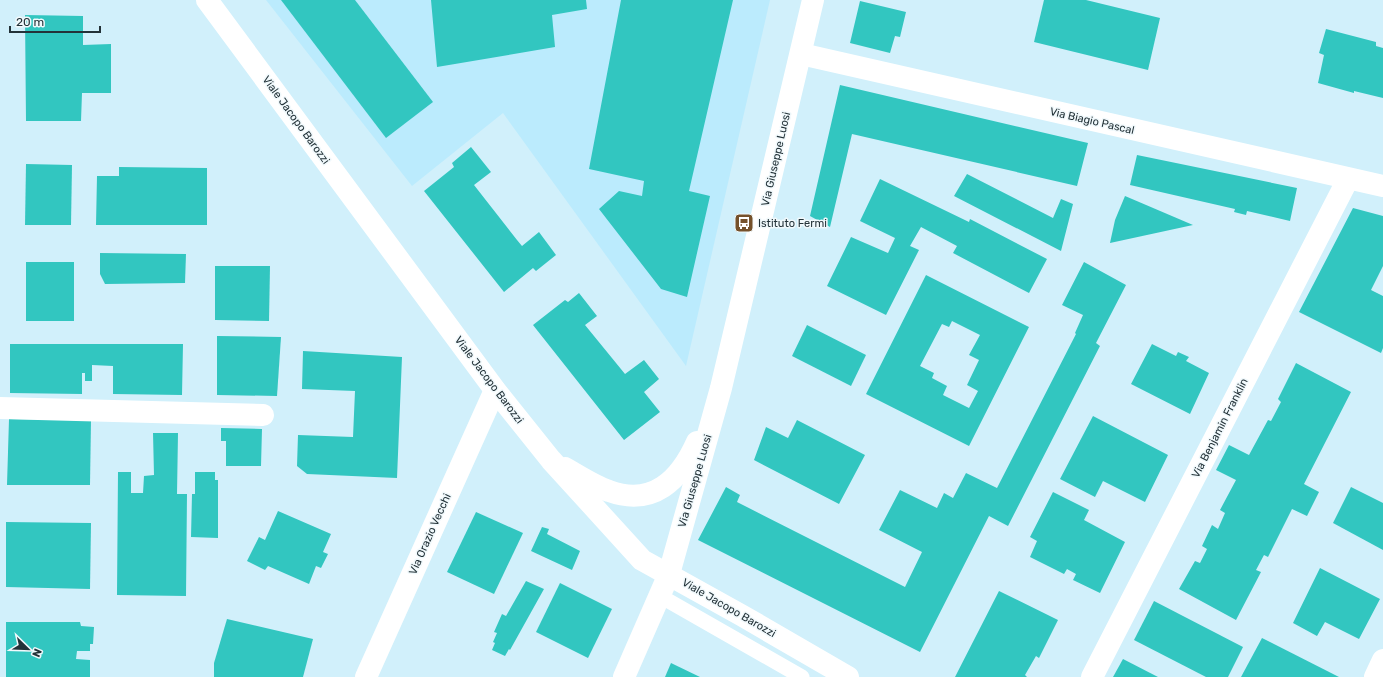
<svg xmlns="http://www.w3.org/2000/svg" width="1383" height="677" viewBox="0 0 1383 677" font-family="Rubik,sans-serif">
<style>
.built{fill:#bbebfd}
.building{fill:#32c6c0;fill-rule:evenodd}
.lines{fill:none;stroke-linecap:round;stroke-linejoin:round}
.service{stroke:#fff;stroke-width:15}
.minor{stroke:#fff;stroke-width:22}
.tertiary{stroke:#fff;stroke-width:22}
.labels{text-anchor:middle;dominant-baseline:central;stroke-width:3;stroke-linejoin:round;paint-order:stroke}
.street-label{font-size:11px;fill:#233238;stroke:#f1f9fc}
.poi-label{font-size:11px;fill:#233238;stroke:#f1f9fc;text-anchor:start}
</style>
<rect width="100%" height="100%" fill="#d1f0fb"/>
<path class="built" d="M266,0H770L686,366L503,113L412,186Z"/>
<g class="building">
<path d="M281,0H355L433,102L386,138Z"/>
<path d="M431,0H586L587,9L552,15L555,47L437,67Z"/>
<path d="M621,0H733L689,191L710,196L687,297L661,289L599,209L619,191L642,196L644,181L589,169Z"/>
<path d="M1044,0H1086L1160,18L1148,70L1034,42Z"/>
<path d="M860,1L906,12L900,37L895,36L890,53L850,43Z"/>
<path d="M25,15L83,16V45L111,44V93H82L81,121H26Z"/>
<path d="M1326,29L1376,42V46L1383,48V98L1354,91V93L1318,83L1324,55L1319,53Z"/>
<path d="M840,85L1088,143L1077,186L852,134L830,227L810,216Z"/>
<path d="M471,147L491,172L474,185L517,240L522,246L539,232L556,255L536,271L533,268L504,292L424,191L454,167L452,163Z"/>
<path d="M1137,155L1297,188L1290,221L1247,211L1246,215L1234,212L1235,209L1130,185Z"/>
<path d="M26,164L72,165L71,225H25Z"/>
<path d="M119,167L207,168V225H96L97,176H119Z"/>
<path d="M967,174L1053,218L1061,199L1073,204L1061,251L954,196Z"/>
<path d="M880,179L969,222L970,219L1047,259L1029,293L953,253L957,246L921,227L910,246L919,250L886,315L827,286L851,237L888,253L895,238L860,221Z"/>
<path d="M1125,196L1193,225L1110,243L1115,220Z"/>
<path d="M1353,208L1383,216V266L1371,290L1383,296V348L1381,353L1299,312Z"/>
<path d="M100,253L186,254L185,283L105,284L100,274Z"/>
<rect x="26" y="262" width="48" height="59"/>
<path d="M1084,262L1126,285L1096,343L1100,346L1008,526L989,516L920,652L698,540L726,487L740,495L737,502L905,587L922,552L879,530L900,490L937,508L944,493L953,498L966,473L997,488L1076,334L1075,333L1083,315L1062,305Z"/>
<path d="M215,266H270L269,321L215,320Z"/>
<path d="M926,275L1029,327L969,446L866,394ZM952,321L980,335L969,355L979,360L967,385L978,391L969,408L943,395L947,386L932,378L934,373L920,366L942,324L949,327Z"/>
<path d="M579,293L597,316L585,325L625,374L644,360L659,379L644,392L660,412L624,440L533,325L565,300L568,302Z"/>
<path d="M807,325L866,355L851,386L792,356Z"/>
<path d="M217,336L281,337L277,396L217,395Z"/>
<path d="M10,344H183L182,395L113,394V366L92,365V381H85V373H82V394L10,393Z"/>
<path d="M1152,344L1176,356L1178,352L1189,357L1186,361L1209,373L1190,414L1131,384Z"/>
<path d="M303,351L402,357L397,478L307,474L297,466L298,435L353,437L355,391L302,389Z"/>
<path d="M1296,363L1351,392L1304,484L1319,492L1307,516L1292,509L1268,557L1264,555L1256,570L1261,572L1236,620L1179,589L1195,561L1200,563L1207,549L1202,546L1212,525L1218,529L1225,513L1220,510L1236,480L1216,470L1229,445L1249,455L1268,420L1271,421L1281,402L1278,399Z"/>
<path d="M1093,416L1168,455L1145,502L1103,481L1095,497L1060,479Z"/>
<path d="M9,419L91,420L90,485H7Z"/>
<path d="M797,420L865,455L839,504L754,460L766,427L788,438Z"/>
<path d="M221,428L262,429L261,466H226V441H221Z"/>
<path d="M153,433H178L177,494H187L186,596L117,595L118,472H131V493H143L144,476L154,475Z"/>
<path d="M195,472H215V480H218V538L191,537L192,494H195Z"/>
<path d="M1351,487L1383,503V550L1333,523Z"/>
<path d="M1053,492L1089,510L1084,520L1125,542L1100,593L1073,580L1076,574L1067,569L1064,574L1030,557L1037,541L1030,537Z"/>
<path d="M278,511L331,534L323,552L328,554L321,568L316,566L309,584L268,566L265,570L247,561L259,537L265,540Z"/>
<path d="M476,512L523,533L494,594L447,572Z"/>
<path d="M6,522L91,523L90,589L6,587Z"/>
<path d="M542,527L549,529L547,534L580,551L572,570L531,551Z"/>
<path d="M1320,568L1380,599L1359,639L1325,622L1317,636L1293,623Z"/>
<path d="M526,581L544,589L510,650L509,649L505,656L492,650L495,643L493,642L497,633L494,632L502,614L506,616Z"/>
<path d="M560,583L612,609L588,658L536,632Z"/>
<path d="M999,591L1058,620L1039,658L1036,656L1025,675L1027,677H955Z"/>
<path d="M1154,601L1243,647L1228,677H1206L1134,640Z"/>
<path d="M227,619L313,639L303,677H214V663Z"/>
<path d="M6,622H80L81,626L94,627L93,644H90V651H77L76,659L90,660V677H6Z"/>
<path d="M1262,638L1339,677H1241Z"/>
<path d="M1123,659L1158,677H1113Z"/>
<path d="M671,663L700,677H665Z"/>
</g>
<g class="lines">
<path class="service" d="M660,596L802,677"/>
<g class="minor">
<path d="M801,54L1383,186"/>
<path d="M0,408L263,415"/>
<path d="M366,677L495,390"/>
<path d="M624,677L669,574"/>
<path d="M1092,677L1348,179"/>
<path d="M1375,677L1383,660"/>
</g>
<g class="tertiary">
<path d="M207,0L495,390L551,460L642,560L741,615L848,677"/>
<path d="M565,468C579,476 594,486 609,491C653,507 680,480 697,442"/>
<path d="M669,574L721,388L813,0"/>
</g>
</g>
<defs>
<g id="bus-square" transform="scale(1)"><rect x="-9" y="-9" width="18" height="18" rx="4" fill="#75512b" stroke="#f1f9fc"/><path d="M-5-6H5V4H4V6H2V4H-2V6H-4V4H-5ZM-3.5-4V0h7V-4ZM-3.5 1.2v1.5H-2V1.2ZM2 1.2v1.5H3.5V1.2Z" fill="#fff"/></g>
</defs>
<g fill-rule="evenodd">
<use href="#bus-square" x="744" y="223"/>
</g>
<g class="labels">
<g class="street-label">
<text transform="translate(296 120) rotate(54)">Viale Jacopo Barozzi</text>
<text transform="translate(1092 121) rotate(13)">Via Biagio Pascal</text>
<text transform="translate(776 159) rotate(-77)">Via Giuseppe Luosi</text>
<text transform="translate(489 380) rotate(53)">Viale Jacopo Barozzi</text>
<text transform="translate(1220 428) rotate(-63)">Via Benjamin Franklin</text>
<text transform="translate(695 481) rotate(-74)">Via Giuseppe Luosi</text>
<text transform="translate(430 534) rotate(-66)">Via Orazio Vecchi</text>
<text transform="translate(729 608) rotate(30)">Viale Jacopo Barozzi</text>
</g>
<g class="poi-label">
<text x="758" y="223">Istituto Fermi</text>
</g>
</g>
<g transform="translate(28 649) rotate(113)" stroke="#f1f9fc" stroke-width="3" paint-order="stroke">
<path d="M0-3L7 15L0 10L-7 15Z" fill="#233238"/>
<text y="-6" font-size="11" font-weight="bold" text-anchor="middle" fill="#233238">N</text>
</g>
<path d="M10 26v6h90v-6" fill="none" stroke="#233238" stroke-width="2"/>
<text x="16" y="26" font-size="12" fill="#233238" stroke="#f1f9fc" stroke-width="3" paint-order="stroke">20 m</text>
</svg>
